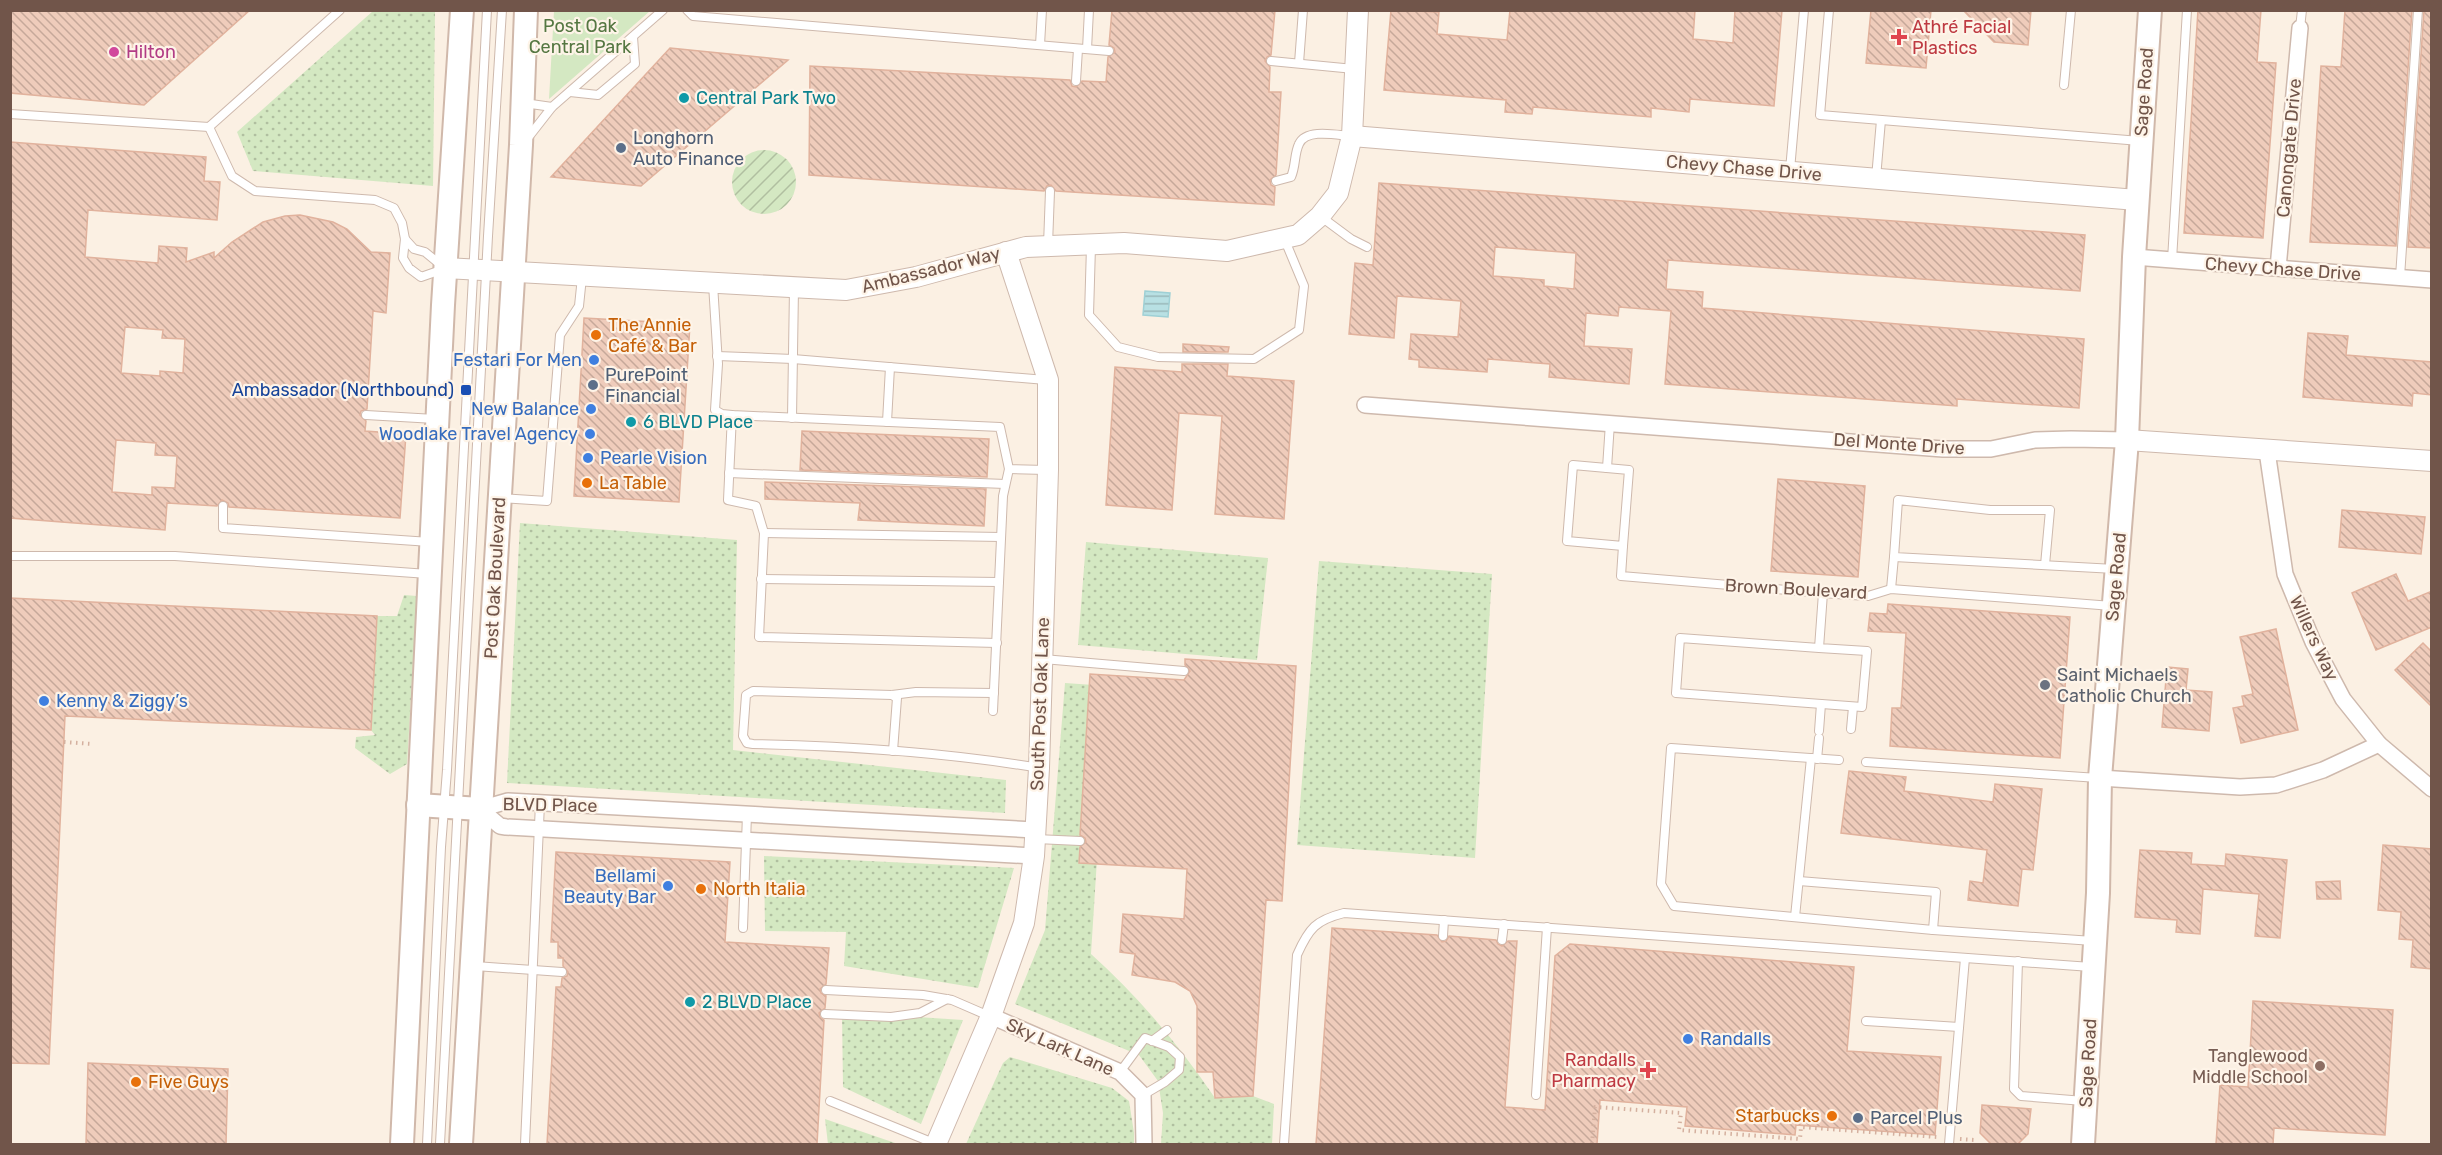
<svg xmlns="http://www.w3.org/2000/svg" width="2442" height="1155" viewBox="0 0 2442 1155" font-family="Rubik,sans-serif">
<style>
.grass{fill:url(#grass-dots)}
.park{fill:#d4e8c2}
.garden{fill:url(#garden-furrows)}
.water{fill:url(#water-rules);stroke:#9fd0d5;stroke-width:1.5}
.building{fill:url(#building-back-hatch);stroke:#e1b29d;stroke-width:1.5;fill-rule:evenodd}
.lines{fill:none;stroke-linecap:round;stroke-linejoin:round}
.service-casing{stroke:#ceb9ad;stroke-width:10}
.minor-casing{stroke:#ceb9ad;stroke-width:18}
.tertiary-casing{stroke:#ceb9ad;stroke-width:22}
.secondary-casing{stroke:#d0b8aa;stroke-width:26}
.path{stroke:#d4b09f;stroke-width:4;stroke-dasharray:1.5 4.5;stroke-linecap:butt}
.service{stroke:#fff;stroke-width:8}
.minor{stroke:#fff;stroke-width:15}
.tertiary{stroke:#fff;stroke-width:20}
.secondary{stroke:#fff;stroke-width:22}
.health-dot{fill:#e0444e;stroke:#fef4e8;stroke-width:2}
.hotel-dot{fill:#d1479c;stroke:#fef4e8;stroke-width:2}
.culture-dot{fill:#0f9aa8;stroke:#fef4e8;stroke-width:2}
.service-dot{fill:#5c6f8a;stroke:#fef4e8;stroke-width:2}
.food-dot{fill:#e8710a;stroke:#fef4e8;stroke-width:2}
.shop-dot{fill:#3f7fe0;stroke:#fef4e8;stroke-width:2}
.transit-dot{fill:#1a4fb4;stroke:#fef4e8;stroke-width:2}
.worship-dot{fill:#6b7280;stroke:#fef4e8;stroke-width:2}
.education-dot{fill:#8d6e63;stroke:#fef4e8;stroke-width:2}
.labels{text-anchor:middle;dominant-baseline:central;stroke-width:4.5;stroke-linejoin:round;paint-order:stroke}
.park-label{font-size:18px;fill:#557742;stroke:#fef4e8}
.health-label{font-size:18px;fill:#be3a42;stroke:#fef4e8;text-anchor:start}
.hotel-label{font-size:18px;fill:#b23c85;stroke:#fef4e8;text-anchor:start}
.street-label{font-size:18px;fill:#71554a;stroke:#fef4e8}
.culture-label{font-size:18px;fill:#0d838f;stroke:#fef4e8;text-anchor:start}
.service-label{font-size:18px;fill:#4e5e75;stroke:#fef4e8;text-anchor:start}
.food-label{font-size:18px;fill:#c56008;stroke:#fef4e8;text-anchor:start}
.shop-label{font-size:18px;fill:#366cbe;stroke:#fef4e8;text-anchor:end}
.transit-label{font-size:18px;fill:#164399;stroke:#fef4e8;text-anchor:end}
.worship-label{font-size:18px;fill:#5b616d;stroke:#fef4e8;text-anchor:start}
.education-label{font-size:18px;fill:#785e54;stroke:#fef4e8;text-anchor:end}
</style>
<defs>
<pattern id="grass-dots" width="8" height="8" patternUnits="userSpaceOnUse" patternTransform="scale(1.5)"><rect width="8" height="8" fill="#d4e8c2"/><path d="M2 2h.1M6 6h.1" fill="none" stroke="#b0bfa0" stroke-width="1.8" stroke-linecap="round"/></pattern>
<pattern id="garden-furrows" width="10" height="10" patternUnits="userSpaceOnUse" patternTransform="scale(1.5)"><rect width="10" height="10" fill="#d4e8c2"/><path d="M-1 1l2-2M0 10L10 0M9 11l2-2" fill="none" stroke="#b0bfa0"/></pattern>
<pattern id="water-rules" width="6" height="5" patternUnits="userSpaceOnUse" patternTransform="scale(1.5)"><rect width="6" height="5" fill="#b8e0e3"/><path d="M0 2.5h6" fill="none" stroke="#9ab8ba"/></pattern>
<pattern id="building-back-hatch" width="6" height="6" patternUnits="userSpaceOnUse" patternTransform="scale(1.5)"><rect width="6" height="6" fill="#efccbb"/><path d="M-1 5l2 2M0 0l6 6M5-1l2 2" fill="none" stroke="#c6a89a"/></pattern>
</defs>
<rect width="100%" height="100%" fill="#fbf0e3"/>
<g class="grass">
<path d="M373,11H435L433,186L253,171L237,132Z"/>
<path d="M520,523L737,540L733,750L1006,780L1005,813L507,783Z"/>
<path d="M1086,542L1268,558L1257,660L1078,645Z"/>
<path d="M1319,561L1492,574L1475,858L1297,845Z"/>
<path d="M404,595L417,596L407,764L390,774L355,748L356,737L375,735L371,730L377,616H397Z"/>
<path d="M1065,683L1108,686L1091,954C1138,996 1179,1045 1215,1098L1253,1096L1274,1104L1272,1144H1161L1163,1113L1158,1081L1139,1055L1015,1004L1045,930Z"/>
<path d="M764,856L1014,868L978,988L844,966L846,932L765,931Z"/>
<path d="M842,1012L963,1020L921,1124L843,1087Z"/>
<path d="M1010,1057L1112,1088L1129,1101L1134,1133V1144H966L1003,1063Z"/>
<path d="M825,1119L898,1144H828Z"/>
</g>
<path class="park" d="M554,11V10L650,11L549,99Z"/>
<circle class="garden" cx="764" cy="182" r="32"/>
<path class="water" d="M1145,291L1170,293L1168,317L1143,315Z"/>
<g class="building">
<path d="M10,10H250L144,105L10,93Z"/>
<path d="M1112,10H1275L1271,55L1267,57L1265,61L1270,67L1269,92H1281L1276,175L1270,180L1271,185L1275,187L1274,205L1056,191L1051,185L1047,186L1044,191L809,175L810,66L1070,80L1072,86L1076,87L1082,81L1106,82L1108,57L1115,52L1114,48L1109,45Z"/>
<path d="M1391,10L1439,12L1437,34L1507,40L1510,10H1695L1693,39L1733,43L1735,10H1782L1774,106L1690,99L1689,112L1651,108V117L1533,107L1532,114L1505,112L1506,100L1384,90Z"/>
<path d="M1871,10H1931L1926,68L1866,63Z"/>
<path d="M1963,10H2031L2028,45L1994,42Z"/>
<path d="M2198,10H2261L2257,62L2276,63L2263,238L2184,233Z"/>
<path d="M2345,10H2412L2396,246L2310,242L2321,66L2341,67Z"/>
<path d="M2424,10H2432V248L2408,247Z"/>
<path d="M670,48L788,60L641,186L551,177Z"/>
<path d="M10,142L206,157L204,181L220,182L217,220L88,210L85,257L158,263L159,246L187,248L186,262L214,252V258L232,242L263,222L285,216L300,215L333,222L347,229L371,252L390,253L386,313L373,311L367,409L361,411L360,415L366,421L365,431L406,434L400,518L229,507L228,503L222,500L217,506L167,503L165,530L10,518ZM125,327L163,330L162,338L185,339L183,373L160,371V376L121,373ZM116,440L156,443L155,455L177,456L175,488L152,487V495L112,492Z"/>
<path d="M1379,183L2085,235L2080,291L1668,260L1666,289L1703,292L1702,308L2084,339L2079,408L1957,399V406L1665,384L1671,311L1619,307L1618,316L1586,313L1584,346L1632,349L1629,384L1549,377L1550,364L1488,359L1487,372L1419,367V360L1409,359L1411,334L1458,337L1461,301L1397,296L1394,338L1349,334L1355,263L1373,265ZM1495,247L1576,253L1574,289L1544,286V280L1493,276Z"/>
<path d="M584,318L690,324L679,502L574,496Z"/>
<path d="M2308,333L2348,336L2346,355L2432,362V395L2413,393L2412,406L2303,397Z"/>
<path d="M1183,344L1229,347L1228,352H1183Z"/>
<path d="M1182,364H1228L1227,376L1294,381L1284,519L1215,514L1222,416L1179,413L1172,510L1106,505L1115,367L1182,372Z"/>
<path d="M802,431L989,439L987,477L800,470Z"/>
<path d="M1778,479L1865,486L1858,577L1771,571Z"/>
<path d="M765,482L986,489L984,526L858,520L860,503L765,499Z"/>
<path d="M2342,510L2425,517L2421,554L2339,547Z"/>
<path d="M2396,574L2408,601L2432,591V627L2376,650L2352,593Z"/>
<path d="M10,598L377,616L371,730L65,716L49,1064L10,1063Z"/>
<path d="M1888,604L2070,617L2060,758L1890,746L1892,708H1901L1906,633L1868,631L1870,613L1887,614Z"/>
<path d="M2276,629L2298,730L2241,743L2233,708L2244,706L2242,696L2253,694L2240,637Z"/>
<path d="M2423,643L2432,652V707L2395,670Z"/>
<path d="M1185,659L1296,666L1282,901L1266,900L1253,1096L1215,1098L1213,1072H1197V1006L1190,991L1175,982L1132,975L1135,954L1120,952L1123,914L1184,919L1187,869L1079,863L1080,847L1086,842L1085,838L1080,835L1090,674L1184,680L1190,671L1185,665Z"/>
<path d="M2167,667L2188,669L2186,690L2212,692L2209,731L2162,727Z"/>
<path d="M1849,771L1906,777L1904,791L1993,802L1995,784L2042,789L2033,870L2022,869L2018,906L1968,900L1970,881L1983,883L1987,850L1841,833Z"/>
<path d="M2383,845L2432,849V969L2411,967L2413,940L2399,939L2401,912L2378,910Z"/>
<path d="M2140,850L2192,853L2191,864L2225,866L2226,854L2287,860L2280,938L2255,936L2259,894L2203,889L2200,934L2176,932L2177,920L2135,917Z"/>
<path d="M556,852L730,862L725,942L829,948L826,984L820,989L821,993L826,996L825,1008L819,1013L820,1017L824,1020L817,1144H547L556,987H561L562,978L567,976L568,972L563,966V958H558V942H551Z"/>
<path d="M2340,881L2341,899H2317L2316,882Z"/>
<path d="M1332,928L1437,935L1442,942L1446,941L1449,936L1496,940L1498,944L1502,946L1508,941H1517L1505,1107L1545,1110L1555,956L1570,944L1854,967L1847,1051L1941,1057L1935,1135L1796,1125L1795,1135L1685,1126L1687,1107L1600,1100L1597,1144H1316Z"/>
<path d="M2253,1001L2393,1010L2385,1135L2274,1128L2273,1144H2216L2220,1085L2248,1087Z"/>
<path d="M88,1063L228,1069L226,1144H86Z"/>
<path d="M1982,1105L2031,1109L2028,1134L2018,1144H1991L1980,1133Z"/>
</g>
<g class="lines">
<g class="service-casing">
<g id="service">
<path d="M687,10L693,16L1109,51"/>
<path d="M1829,10L1820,115L2140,141"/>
<path d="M2300,28L2302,10"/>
<path d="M1040,45L1042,10"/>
<path d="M1087,49L1089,10"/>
<path d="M1271,61L1354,69"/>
<path d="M1299,63L1303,10"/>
<path d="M1076,81L1078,49"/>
<path d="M2064,85L2071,10"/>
<path d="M570,92L598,95L635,64L633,37"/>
<path d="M524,103L552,107"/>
<path d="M10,114L209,127L340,10"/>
<path d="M209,127L232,176L255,191L375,200L394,208L402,223L405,239L403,258L409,268L421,277L441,270"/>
<path d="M527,139L552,107L663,10"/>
<path d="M1790,170L1804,10"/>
<path d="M1876,178L1881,120"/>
<path d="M1276,181L1291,177C1296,166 1294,154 1299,144C1306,128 1337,135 1350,136"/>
<path d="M1320,216L1351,239L1367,247"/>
<path d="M405,239L414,249L425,252L442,266"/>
<path d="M1048,245L1050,191"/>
<path d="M1091,246L1089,315L1118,347L1158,357L1254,359L1299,330L1304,286L1284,238"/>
<path d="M2172,260L2187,10"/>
<path d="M2400,277L2418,10"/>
<path d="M713,284L718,364L715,410L722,414L732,415L1000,427L1009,469L1046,470"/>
<path d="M717,356L793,359L1046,380"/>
<path d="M366,415L435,419"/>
<path d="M732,415L728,500L756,506L764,533L759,637L997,643"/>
<path d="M792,418L794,288"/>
<path d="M887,422L890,367"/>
<path d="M1573,465L1629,470L1623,546L1567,541Z"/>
<path d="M1607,468L1610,423"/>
<path d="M729,473L1005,484"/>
<path d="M501,498L547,501L560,335L579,306L582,277"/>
<path d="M223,506V528L430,542"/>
<path d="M764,533L1001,537"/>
<path d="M1623,546L1621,576L1836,594L1868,596L1891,589L2112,606"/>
<path d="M10,556H175L428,574"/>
<path d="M2045,565L2050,510H1990L1898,500L1894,557L2115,569"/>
<path d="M761,579L999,582"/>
<path d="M1891,589L1894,557"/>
<path d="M1819,648L1680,638L1676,693L1862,707L1867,651L1819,648L1823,593"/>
<path d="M1043,659L1184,671"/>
<path d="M994,693L916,692L892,695L753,691L746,695L743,736L747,743L753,744C849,746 945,752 1039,768"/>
<path d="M892,695L897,698L893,751"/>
<path d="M993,711L1003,496L1009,469"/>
<path d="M1851,729L1853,707"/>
<path d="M1819,731L1821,704"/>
<path d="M1817,759L1819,738"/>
<path d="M1839,760L1671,748L1661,884L1674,906L1933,930L2093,941"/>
<path d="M1866,762L2098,778"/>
<path d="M1036,839L1080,841"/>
<path d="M1799,881L1936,892L1933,930"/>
<path d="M1795,917L1811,758"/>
<path d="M743,928L747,814"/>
<path d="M1443,936L1444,920"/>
<path d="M1502,940L1504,924"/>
<path d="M2018,961L2014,1089L2021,1096L2084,1101"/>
<path d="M475,966L562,972"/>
<path d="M826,990L923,995L952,1000L989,1016"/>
<path d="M825,1014L891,1017L920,1013L947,999"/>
<path d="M1866,1021L1959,1027"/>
<path d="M1152,1041L1167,1030"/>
<path d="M1120,1072L1145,1038L1169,1047L1180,1057L1179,1070L1165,1082L1143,1095"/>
<path d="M1536,1095L1547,927"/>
<path d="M830,1101L936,1144"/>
<path d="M427,1144L441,847L447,770L487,10"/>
<path d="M440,1144L488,236L502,10"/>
<path d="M525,1144L540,803"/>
<path d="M1284,1144L1297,955C1309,928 1316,920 1344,913L2091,967"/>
<path d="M1949,1144L1965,958"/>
</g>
</g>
<g class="minor-casing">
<g id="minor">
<path d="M2134,257L2432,280"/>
<path d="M2278,268L2300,28"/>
<path d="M1365,405L1943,449H1991L2035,440L2071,439L2127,440"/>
<path d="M2267,451L2285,574L2313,642L2343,699L2379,744L2432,789"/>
<path d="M2100,778L2240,787L2276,785L2323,770L2379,744"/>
<path d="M1034,856L506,827L500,826L480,809L508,801L1035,830"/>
<path d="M991,1016L1120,1072L1143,1095L1144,1144"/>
</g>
</g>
<g class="tertiary-casing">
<g id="tertiary">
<path d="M1352,136L2137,200"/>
<path d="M445,268L846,290L916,277L1026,247L1124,243L1227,251L1298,235L1320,216L1338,193L1352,136L1358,10"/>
<path d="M2127,440L2432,461"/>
<path d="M936,1144L991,1016L1024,923L1034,856L1039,768L1048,470V380L1006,252"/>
</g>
</g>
<g class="secondary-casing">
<g id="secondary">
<path d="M418,805L480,809"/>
<path d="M402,1144L443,305L462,10"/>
<path d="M461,1144L521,145L526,10"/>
<path d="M2083,1144L2098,893L2100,778L2127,440L2134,257L2150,10"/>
</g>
</g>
<g class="path">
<path d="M64,742L93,744"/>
<path d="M1960,1139L1975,1140V1144"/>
<path d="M1592,1144L1595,1107L1681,1113L1679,1130L1800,1139L1801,1127L1937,1137"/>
</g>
<use href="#service" class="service"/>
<use href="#minor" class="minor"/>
<use href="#tertiary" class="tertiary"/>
<use href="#secondary" class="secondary"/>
</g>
<g class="health-dot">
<path d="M1896 28h6v6h6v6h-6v6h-6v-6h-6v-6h6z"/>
<path d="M1645 1061h6v6h6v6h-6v6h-6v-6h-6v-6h6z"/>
</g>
<circle class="hotel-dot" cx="114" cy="52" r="6"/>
<g class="culture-dot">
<circle cx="684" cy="98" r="6"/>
<circle cx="631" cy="422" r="6"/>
<circle cx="690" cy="1002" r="6"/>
</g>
<g class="service-dot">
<circle cx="621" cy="148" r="6"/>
<circle cx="593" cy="385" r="6"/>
<circle cx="1858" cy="1118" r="6"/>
</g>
<g class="food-dot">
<circle cx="596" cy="335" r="6"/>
<circle cx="587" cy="483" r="6"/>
<circle cx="701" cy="889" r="6"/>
<circle cx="136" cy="1082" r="6"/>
<circle cx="1832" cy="1116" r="6"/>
</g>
<g class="shop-dot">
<circle cx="594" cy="360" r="6"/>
<circle cx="591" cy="409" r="6"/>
<circle cx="590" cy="434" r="6"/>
<circle cx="588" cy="458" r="6"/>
<circle cx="44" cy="701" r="6"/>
<circle cx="668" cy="886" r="6"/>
<circle cx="1688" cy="1039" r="6"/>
</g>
<rect class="transit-dot" x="460" y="384" width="12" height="12" rx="3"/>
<circle class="worship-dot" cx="2045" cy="685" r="6"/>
<circle class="education-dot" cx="2320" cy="1066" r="6"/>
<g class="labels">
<g class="park-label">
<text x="580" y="26">Post Oak<tspan x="580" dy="21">Central Park</tspan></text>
</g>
<g class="health-label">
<text x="1912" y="27">Athré Facial<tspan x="1912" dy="21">Plastics</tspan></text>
<text x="1636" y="1060" text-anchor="end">Randalls<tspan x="1636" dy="21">Pharmacy</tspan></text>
</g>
<g class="hotel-label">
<text x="126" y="52">Hilton</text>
</g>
<g class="street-label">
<text transform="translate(2144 92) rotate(-86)">Sage Road</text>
<text transform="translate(2289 148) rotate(-85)">Canongate Drive</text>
<text transform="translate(1744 168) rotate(5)">Chevy Chase Drive</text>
<text transform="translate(2283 269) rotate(4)">Chevy Chase Drive</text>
<text transform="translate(931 270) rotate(-14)">Ambassador Way</text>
<text transform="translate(1899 444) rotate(4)">Del Monte Drive</text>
<text transform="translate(2116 577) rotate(-85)">Sage Road</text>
<text transform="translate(495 578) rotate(-87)">Post Oak Boulevard</text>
<text transform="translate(1796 589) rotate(3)">Brown Boulevard</text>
<text transform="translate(2314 638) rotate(65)">Willers Way</text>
<text transform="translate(1040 704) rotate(-88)">South Post Oak Lane</text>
<text transform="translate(550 805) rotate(1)">BLVD Place</text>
<text transform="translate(1060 1047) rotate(24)">Sky Lark Lane</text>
<text transform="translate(2088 1063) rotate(-87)">Sage Road</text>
</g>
<g class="culture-label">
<text x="696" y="98">Central Park Two</text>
<text x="643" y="422">6 BLVD Place</text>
<text x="702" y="1002">2 BLVD Place</text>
</g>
<g class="service-label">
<text x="633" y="138">Longhorn<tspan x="633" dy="21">Auto Finance</tspan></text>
<text x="605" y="375">PurePoint<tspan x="605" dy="21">Financial</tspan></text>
<text x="1870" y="1118">Parcel Plus</text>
</g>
<g class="food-label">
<text x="608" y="325">The Annie<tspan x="608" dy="21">Café &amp; Bar</tspan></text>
<text x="599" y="483">La Table</text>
<text x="713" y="889">North Italia</text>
<text x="148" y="1082">Five Guys</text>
<text x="1820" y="1116" text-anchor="end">Starbucks</text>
</g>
<g class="shop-label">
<text x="582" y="360">Festari For Men</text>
<text x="579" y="409">New Balance</text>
<text x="578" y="434">Woodlake Travel Agency</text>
<text x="600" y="458" text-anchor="start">Pearle Vision</text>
<text x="56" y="701" text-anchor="start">Kenny &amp; Ziggy’s</text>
<text x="656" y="876">Bellami<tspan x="656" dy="21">Beauty Bar</tspan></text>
<text x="1700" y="1039" text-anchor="start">Randalls</text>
</g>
<g class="transit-label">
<text x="454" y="390">Ambassador (Northbound)</text>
</g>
<g class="worship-label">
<text x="2057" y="675">Saint Michaels<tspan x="2057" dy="21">Catholic Church</tspan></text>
</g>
<g class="education-label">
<text x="2308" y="1056">Tanglewood<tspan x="2308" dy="21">Middle School</tspan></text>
</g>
</g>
<rect width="2442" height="1155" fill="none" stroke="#71554a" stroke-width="24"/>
</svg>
